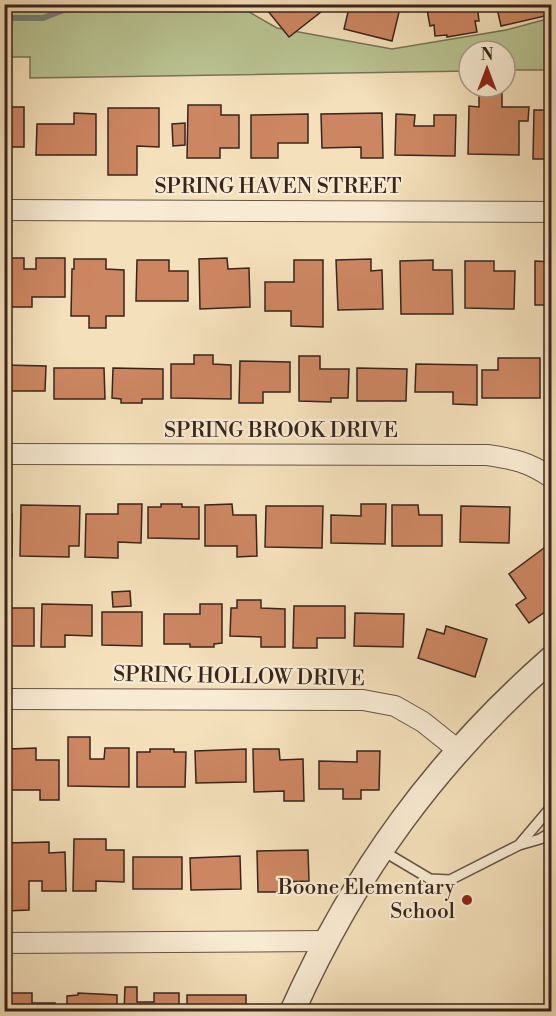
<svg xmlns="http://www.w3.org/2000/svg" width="556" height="1016" viewBox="0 0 556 1016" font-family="'Libre Bodoni',serif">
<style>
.green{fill:#b9c392;stroke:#797457;stroke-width:1.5}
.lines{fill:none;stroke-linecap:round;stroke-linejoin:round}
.stream{stroke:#767f7b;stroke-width:6}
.building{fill:#cc8662;stroke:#39251c;stroke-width:1.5}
.service-casing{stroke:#685444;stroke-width:12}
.minor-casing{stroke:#685444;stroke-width:22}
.tertiary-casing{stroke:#685444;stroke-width:27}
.service{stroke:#f8ebd3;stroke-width:9}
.minor{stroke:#f8ebd3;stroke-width:20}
.tertiary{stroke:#f8ebd3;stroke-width:24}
.poi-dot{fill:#8f2418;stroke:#f8ebd3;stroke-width:2}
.labels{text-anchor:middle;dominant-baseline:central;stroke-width:4.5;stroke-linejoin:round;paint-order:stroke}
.street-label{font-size:21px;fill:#39251c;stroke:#f8ebd3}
.poi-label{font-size:21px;fill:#39251c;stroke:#f8ebd3;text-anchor:end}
</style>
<rect width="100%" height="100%" fill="#f4e0bb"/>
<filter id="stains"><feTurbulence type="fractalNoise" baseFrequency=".00333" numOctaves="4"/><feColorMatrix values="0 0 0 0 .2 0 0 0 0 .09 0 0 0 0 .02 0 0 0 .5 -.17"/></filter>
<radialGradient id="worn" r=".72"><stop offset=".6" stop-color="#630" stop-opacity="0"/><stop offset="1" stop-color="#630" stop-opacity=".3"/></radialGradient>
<path class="green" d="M4,5H237L277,28L392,49L506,30L551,18V70H505V51H469V71L30,78V57H5Z"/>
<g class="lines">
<path class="stream" d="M4,18H43L79,4"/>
</g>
<g class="building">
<path d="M324,4L326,8L289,37L263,5Z"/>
<path d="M350,4H401L392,41L344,29Z"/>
<path d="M426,4H477L479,21H475L477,32L447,37V35L435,36L434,25L430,26Z"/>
<path d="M496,4H547L549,15L501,26Z"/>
<path d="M479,92H502V107H529L528,121H519V155L468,154L469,106L479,107Z"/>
<path d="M4,99L6,107H24V147H6V156H4Z"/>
<path d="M188,105H221V115H239V148H220V158H187Z"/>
<path d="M108,108H159V147L137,146V175H108Z"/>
<path d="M534,110H552V159H533Z"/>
<path d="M74,113L96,114V155H36L37,124H74Z"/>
<path d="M382,113L383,158H361V147L322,148L321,114Z"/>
<path d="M308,114V143H278V158H251V115Z"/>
<path d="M396,114L415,115L414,126H434V115H456L455,156L395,155Z"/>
<path d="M185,123V145L173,146L172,124Z"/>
<path d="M4,258H24V269H36V258H65V297H32V307H10V285H4Z"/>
<path d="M227,258L228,269L249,268L250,307L200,309L199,259Z"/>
<path d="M74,259H106V269L124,270V316H106V328H89V316H71L72,269H74Z"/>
<path d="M371,259V271L382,270L383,309L338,310L336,260Z"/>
<path d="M137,260H169V271H188V301H136Z"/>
<path d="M294,260H323V327L291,326V311H265V282H294Z"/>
<path d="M433,260V270H452L453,314H401L400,261Z"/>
<path d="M465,261H494V271H515L514,309L465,308Z"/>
<path d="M535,261L552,262V305H535Z"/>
<path d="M194,355H213V364L231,365V399L171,398V364H194Z"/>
<path d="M299,356H320V369H349L348,398H331V402L299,401Z"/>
<path d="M498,358H540V398H482V370H498Z"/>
<path d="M240,361L290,362V392H263V403H239Z"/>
<path d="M416,364L477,365V405L453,404V392H415Z"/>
<path d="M4,365L46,366L45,391H4Z"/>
<path d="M54,368H104L105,399H54Z"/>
<path d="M113,368L163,369V399H142V403H121V399L112,398Z"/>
<path d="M357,368L407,369L406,401H357Z"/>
<path d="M118,504H142L141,543L118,542V558L85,557L86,514H118Z"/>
<path d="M161,504H182V507H199V539L148,538V507H161Z"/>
<path d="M232,504L233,515H256L257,556L237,557V546H205V505Z"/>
<path d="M361,504H386L385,544L331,543V515L361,516Z"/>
<path d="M21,505L80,506L79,546H69V557L20,556Z"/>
<path d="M392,505H418L419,515H442V546H392Z"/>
<path d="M266,506H323L322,548L265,547Z"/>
<path d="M461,506L510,507L509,543L460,542Z"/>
<path d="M4,514H12V557L4,556Z"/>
<path d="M544,548L552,558V607L529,623L516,605L526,598L509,574Z"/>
<path d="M130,591L131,606L113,607L112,592Z"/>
<path d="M4,598H9V608H34V646H10V636H4Z"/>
<path d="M237,600H261V608L285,609V647H261V637L230,636L231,608H237Z"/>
<path d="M42,604L92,605V636L65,635V647H41Z"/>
<path d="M200,604H222V643L214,644V647H190V644H164V614H200Z"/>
<path d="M294,606H345V638H317V648H293Z"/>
<path d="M102,612H142V646L102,645Z"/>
<path d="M355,613L404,614L403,647L354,646Z"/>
<path d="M446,626L487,639L475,677L418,658L427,629L444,634Z"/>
<path d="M68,737H90V759H104L105,748H129V787L68,786Z"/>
<path d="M36,748V760H59V800H40V790H9V749Z"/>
<path d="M150,749H174V752H186L185,787H137V752H150Z"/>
<path d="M246,749V782L196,783L195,751Z"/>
<path d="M253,749H279L280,760L303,759L304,801H284V791L254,792Z"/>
<path d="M357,751H380L379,790H361V799H343V789H319V761L357,762Z"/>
<path d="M74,839H106V850H124V882L96,881V891H73Z"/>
<path d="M49,842V853L65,852L66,891H42V881H29V910L6,911L5,843Z"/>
<path d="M308,850L309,881L280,882L281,892H258L257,851Z"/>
<path d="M240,856L241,889L191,890L190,858Z"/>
<rect x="133" y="857" width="49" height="32"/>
<path d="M125,987H137V1002H154V993H179V1012H124Z"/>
<path d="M4,993H32V1003H55V1012H4Z"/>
<path d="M78,993L117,995V1012H67V996L78,995Z"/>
<rect x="187" y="995" width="59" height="17"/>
</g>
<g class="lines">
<g class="service-casing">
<g id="service">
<path d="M519,845L540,839L552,832"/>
<path d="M383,851L430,879L450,880L519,845L552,806"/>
</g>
</g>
<g class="minor-casing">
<g id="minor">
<path d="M4,210L552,212"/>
<path d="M4,454L487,455C514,459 529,462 552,478"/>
<path d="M4,699L363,700L395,706L423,722L458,750"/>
<path d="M4,943L328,941"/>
</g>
</g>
<g class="tertiary-casing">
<path id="tertiary" d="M292,1012C355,871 436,760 552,658"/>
</g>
<use href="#service" class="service"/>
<use href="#minor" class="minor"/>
<use href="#tertiary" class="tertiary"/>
</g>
<circle class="poi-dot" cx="467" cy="900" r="6"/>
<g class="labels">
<g class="street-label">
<text x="278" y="187">SPRING HAVEN STREET</text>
<text x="281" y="431">SPRING BROOK DRIVE</text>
<text transform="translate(239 677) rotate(1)">SPRING HOLLOW DRIVE</text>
</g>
<g class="poi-label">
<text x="455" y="888">Boone Elementary<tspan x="455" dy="24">School</tspan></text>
</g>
</g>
<rect width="556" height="1016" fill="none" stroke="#f4e0bb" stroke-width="24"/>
<rect x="6" y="6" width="544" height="1004" fill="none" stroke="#39251c" stroke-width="3"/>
<rect x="12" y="12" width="532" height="992" fill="none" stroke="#39251c" stroke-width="1.5"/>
<g transform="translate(487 69)"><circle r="28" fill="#f8ebd3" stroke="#ac9c8a" stroke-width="1.5"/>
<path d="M0-4.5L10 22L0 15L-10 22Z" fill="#8f2418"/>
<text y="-9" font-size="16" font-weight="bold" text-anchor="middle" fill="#39251c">N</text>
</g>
<rect width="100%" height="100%" filter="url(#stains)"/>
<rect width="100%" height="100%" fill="url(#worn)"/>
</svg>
